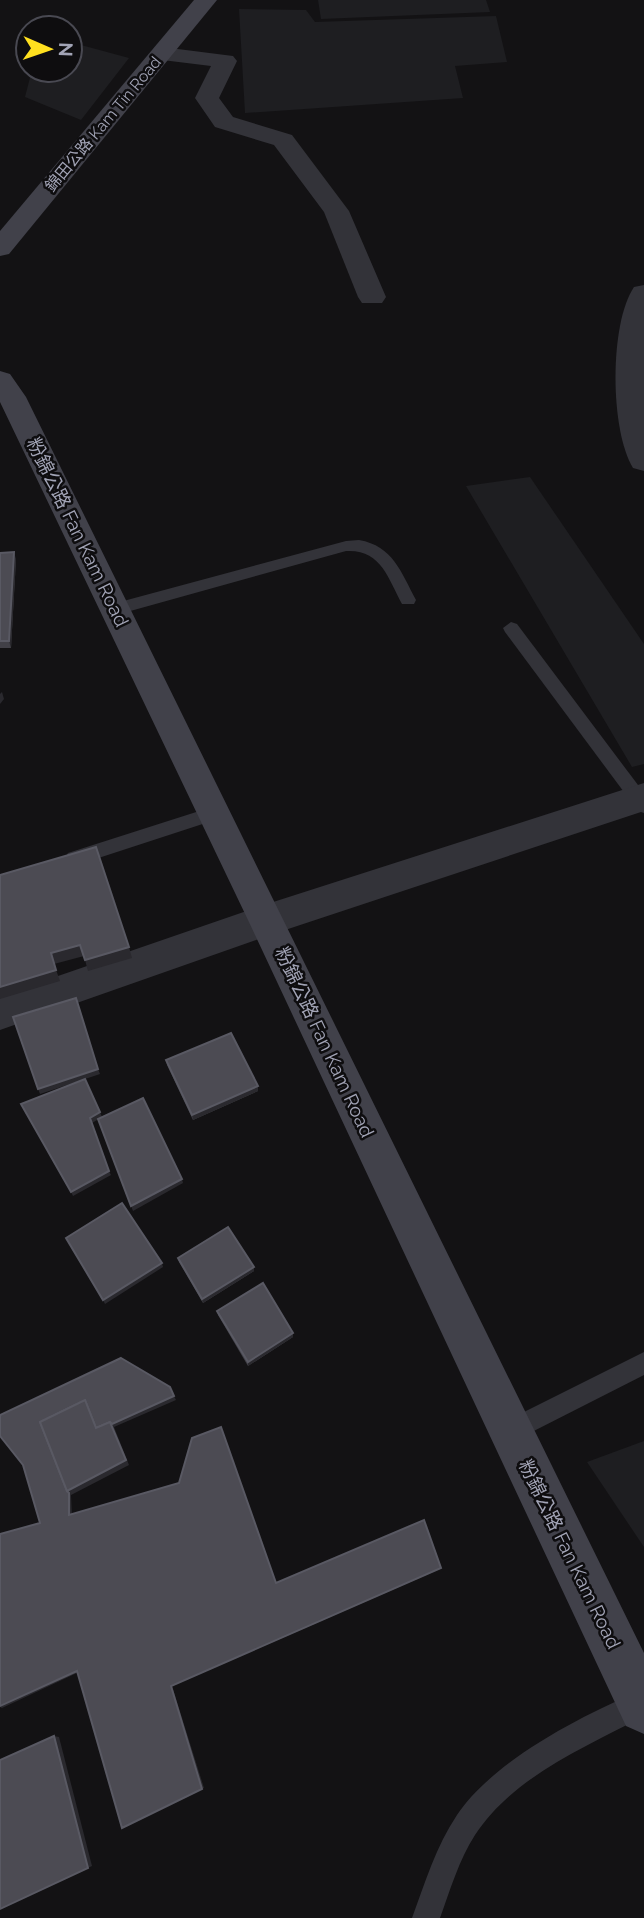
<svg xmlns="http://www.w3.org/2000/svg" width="644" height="1918" viewBox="0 0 644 1918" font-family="Raleway,'Noto Sans TC',sans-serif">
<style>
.built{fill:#1e1e21}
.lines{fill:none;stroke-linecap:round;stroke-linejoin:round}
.service{fill:#333339;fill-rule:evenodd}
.minor{fill:#333339;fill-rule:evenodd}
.secondary{fill:#41414a;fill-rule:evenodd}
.wall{fill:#414047}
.shaded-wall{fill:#2a292e}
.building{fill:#4c4b53;stroke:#595963;stroke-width:2}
.labels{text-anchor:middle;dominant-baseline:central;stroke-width:5;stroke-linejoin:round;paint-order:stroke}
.far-street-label{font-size:16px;fill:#a2a4b6;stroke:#0e0d0f}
.street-label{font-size:19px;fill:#a2a4b6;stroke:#0e0d0f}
</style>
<rect width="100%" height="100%" fill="#131214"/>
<g class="built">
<path d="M318,0H486L490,12L321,19Z"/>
<path d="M239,9L306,10L315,22L496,16L507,62L455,66L463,98L245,113Z"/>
<path d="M70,42L129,58L81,120L25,97L32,70H70Z"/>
<path d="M530,477L644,644V764L632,767L466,486Z"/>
<path d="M644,1441V1547L587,1462Z"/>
</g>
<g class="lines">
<g class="service">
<path d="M359,540C393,546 401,572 416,600L414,604H402C388,578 381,549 346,551L116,615L108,609L116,603L346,541Z"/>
<path d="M511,622L517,624L644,793V813L638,811L505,632L503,628Z"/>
<path d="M215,806L224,813L221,818L74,866L68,863L65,858L68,853Z"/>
<path d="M644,1352V1375L518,1439L510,1443L502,1439L498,1431L502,1423Z"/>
<path d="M642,1690L644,1716C584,1748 514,1776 475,1835C459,1860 450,1890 440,1918H412C425,1883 436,1846 457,1815C493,1761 582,1715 642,1690Z"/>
</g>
<g class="minor">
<path d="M162,47L233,56L237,61L219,98L233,117L292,135L349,211L386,297L382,303H362L358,297L324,212L274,145L215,127L195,98L211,66L154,59L151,54Z"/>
<path d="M644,285V471L633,468C610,431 609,324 634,287Z"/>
<path d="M644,783V811L270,935L0,1030V996L267,904Z"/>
</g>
<g class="secondary">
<path d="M194,0H217L9,254L0,256V231Z"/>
<path d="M0,371L10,374L26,397L644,1653V1734L626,1726L248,920L0,402Z"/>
</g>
</g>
<g class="wall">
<path d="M0,553L16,559L11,648H0Z"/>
<path d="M166,1060L258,1091L193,1120L167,1065Z"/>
<path d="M178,1258L254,1271L203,1303L179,1262Z"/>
<path d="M217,1311L293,1337L248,1366L218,1315Z"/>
</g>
<g class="shaded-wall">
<path d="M14,552L16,559L11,648L9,641Z"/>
<path d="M2,692L4,699L0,704V694Z"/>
<path d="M80,945L84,956L54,964L60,981L0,999V987L51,953Z"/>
<path d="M129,947L132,958L88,971L85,960Z"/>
<path d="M98,1069L100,1074L40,1094L38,1089Z"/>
<path d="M258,1086V1091L193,1120L192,1115Z"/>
<path d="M100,1112L102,1117L92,1123L90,1118Z"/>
<path d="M109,1171L111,1175L73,1196L71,1192Z"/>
<path d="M182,1179L183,1183L133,1211L131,1206Z"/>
<path d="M162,1263L163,1267L105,1304L103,1300Z"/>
<path d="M254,1267V1271L203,1303L202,1299Z"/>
<path d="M293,1333V1337L248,1366V1362Z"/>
<path d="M174,1396L176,1400L114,1427L129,1465L71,1495L72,1517L69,1515L43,1425Z"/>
<path d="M441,1568L440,1569L172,1686L204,1788L122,1828L171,1686Z"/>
<path d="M77,1671L79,1672L2,1708L0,1707V1706Z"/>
<path d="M54,1736L59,1737L92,1866L0,1909Z"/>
</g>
<g class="building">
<path d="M14,552L9,641H0V553Z"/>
<path d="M96,847L129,947L85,960L80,945L51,953L56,970L0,987V875Z"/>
<path d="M76,998L98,1069L38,1089L13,1017Z"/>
<path d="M231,1033L258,1086L192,1115L166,1060Z"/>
<path d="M85,1079L100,1112L90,1118L109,1171L71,1192L21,1104Z"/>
<path d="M143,1098L182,1179L131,1206L98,1119Z"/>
<path d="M122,1203L162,1263L103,1300L66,1238Z"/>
<path d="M228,1227L254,1267L202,1299L178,1258Z"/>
<path d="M263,1283L293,1333L248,1362L217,1311Z"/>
<path d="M121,1358L170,1387L174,1396L112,1424L110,1422L96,1428L85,1400L40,1422L67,1491L69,1493V1515L179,1483L192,1438L221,1427L276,1583L424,1520L441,1568L171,1686L202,1789L122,1828L77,1671L0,1706V1534L40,1523L23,1465L0,1436V1415Z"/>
<path d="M85,1400L96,1428L110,1422L126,1460L67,1491L40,1422Z"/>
<path d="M54,1736L88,1868L0,1909V1760Z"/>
</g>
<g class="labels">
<g class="far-street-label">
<text transform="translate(103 124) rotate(-50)">錦田公路 Kam Tin Road</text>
</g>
<g class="street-label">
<text transform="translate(78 532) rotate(64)">粉錦公路 Fan Kam Road</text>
<text transform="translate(325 1042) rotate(65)">粉錦公路 Fan Kam Road</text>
<text transform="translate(570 1554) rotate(64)">粉錦公路 Fan Kam Road</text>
</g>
</g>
<g transform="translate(49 49) rotate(92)"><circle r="33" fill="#0e0d0f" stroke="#494952" stroke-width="2"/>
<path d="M0-5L12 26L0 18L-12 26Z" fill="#ffe01f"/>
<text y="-10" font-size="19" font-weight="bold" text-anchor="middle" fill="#a2a4b6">N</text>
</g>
</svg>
